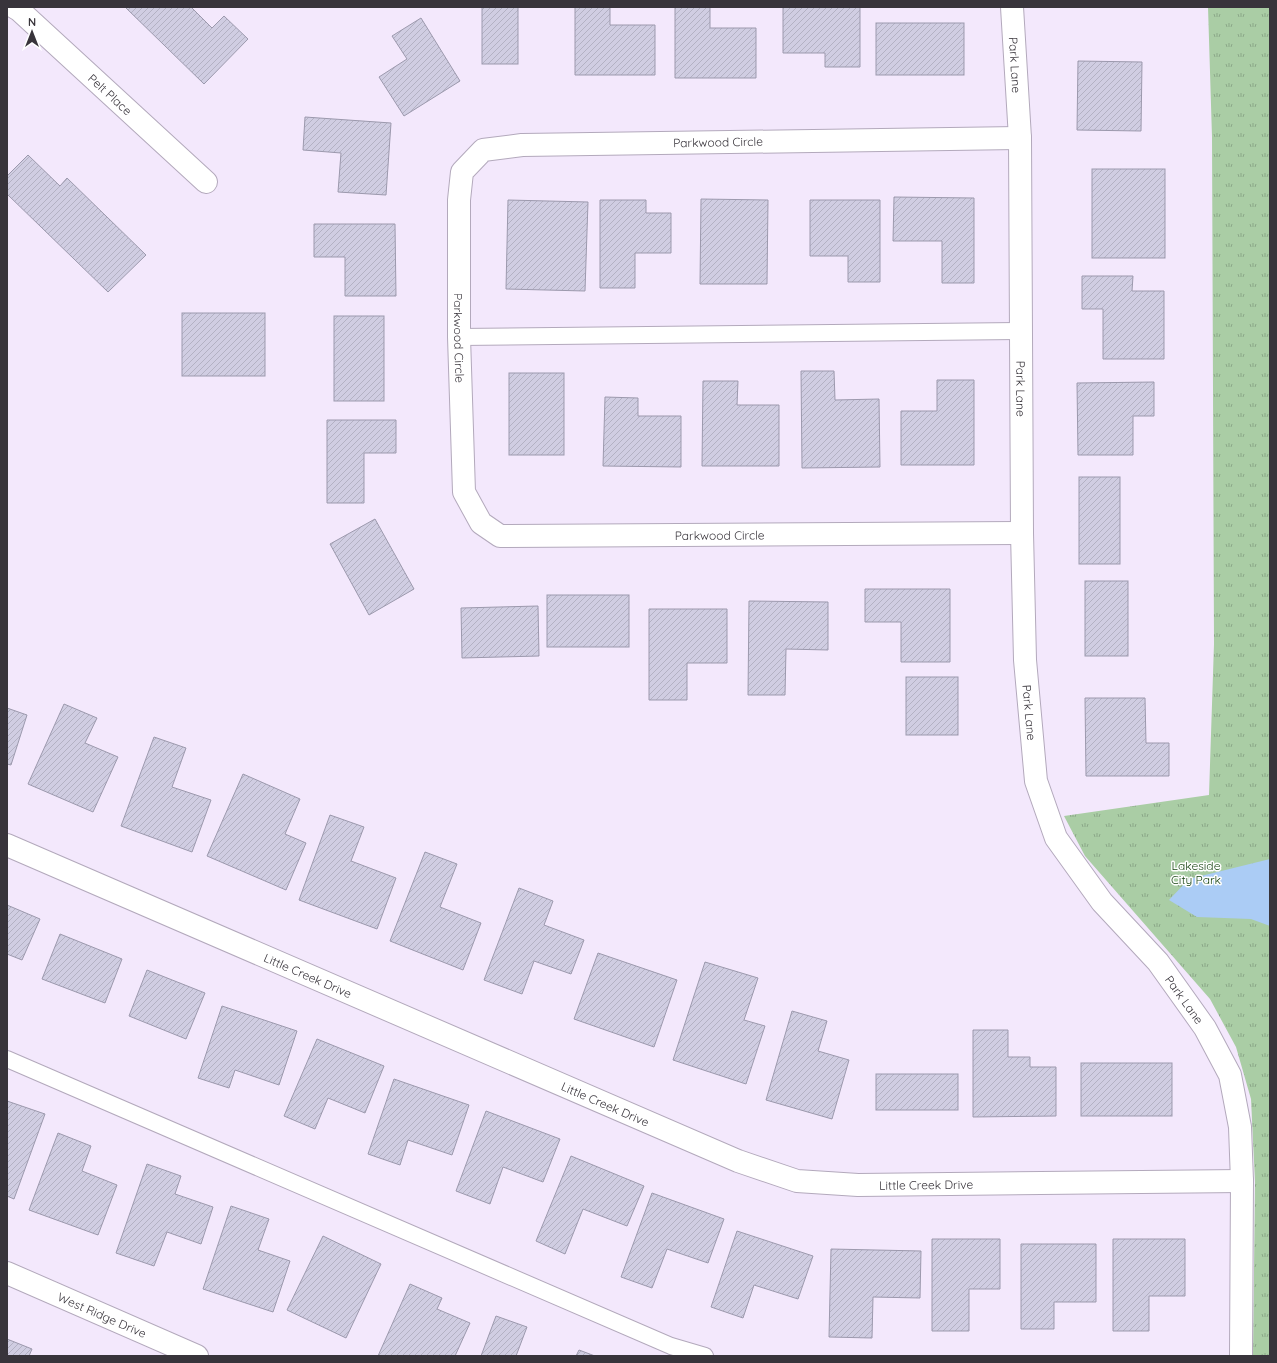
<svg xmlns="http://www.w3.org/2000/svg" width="1277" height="1363" viewBox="0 0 1277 1363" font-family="Quicksand,sans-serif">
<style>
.park{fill:url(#park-tufts)}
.water{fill:#abccf5}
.building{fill:url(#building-hatch);stroke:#9c99ad}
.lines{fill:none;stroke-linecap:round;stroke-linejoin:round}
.service-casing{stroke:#b3a9bc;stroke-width:18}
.minor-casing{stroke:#b3a9bc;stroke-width:24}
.service{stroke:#fff;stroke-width:16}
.minor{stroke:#fff;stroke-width:22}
.labels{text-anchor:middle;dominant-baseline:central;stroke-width:3;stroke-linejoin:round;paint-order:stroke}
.street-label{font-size:12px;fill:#38343b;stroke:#fff}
.park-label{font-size:12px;fill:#113e0c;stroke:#fff}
</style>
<defs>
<pattern id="park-tufts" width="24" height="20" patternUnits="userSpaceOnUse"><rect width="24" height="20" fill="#aacda5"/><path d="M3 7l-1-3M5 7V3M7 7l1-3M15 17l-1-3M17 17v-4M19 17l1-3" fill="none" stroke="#8ba788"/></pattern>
<pattern id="building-hatch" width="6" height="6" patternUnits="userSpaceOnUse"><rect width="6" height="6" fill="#d0cde2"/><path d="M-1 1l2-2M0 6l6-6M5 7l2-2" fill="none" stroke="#b3b1c3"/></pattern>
</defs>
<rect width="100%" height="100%" fill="#f3e8fc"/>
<path class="park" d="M1208,7H1270V1356H1253L1255,1182L1251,1099L1236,1047L1210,999L1085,856L1064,816L1209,795L1214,644L1212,137Z"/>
<path class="water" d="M1270,859V926L1251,919L1197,917L1169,900L1189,879Z"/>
<g class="building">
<path d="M125,7H191L212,28L224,16L248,39L204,84Z"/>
<rect x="482" y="7" width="36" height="57"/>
<path d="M575,7H610V25H655V75H575Z"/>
<path d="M675,7H710V28H756V78H675Z"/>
<path d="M783,7H860V67H825V53H783Z"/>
<path d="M421,18L460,81L404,116L379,77L407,59L392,36Z"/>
<rect x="876" y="23" width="88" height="52"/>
<path d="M1078,61L1142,62L1141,131L1077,130Z"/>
<path d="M305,117L391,123L386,195L338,192L341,153L303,150Z"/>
<path d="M28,155L60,186L67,178L146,255L108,292L7,194V176Z"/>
<rect x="1092" y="169" width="73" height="89"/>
<path d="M894,197L974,198V283H942V241H893Z"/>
<path d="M701,199L768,200L767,284H700Z"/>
<path d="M508,200L588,202L585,291L506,289Z"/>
<path d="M600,200H646V213H671V253H635V288H600Z"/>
<path d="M810,200H880V282H848V256H810Z"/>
<path d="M314,224H395L396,296H345V257H314Z"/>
<path d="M1082,276H1133L1132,291H1164V359H1103V309H1082Z"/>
<rect x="182" y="313" width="83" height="63"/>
<rect x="334" y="316" width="50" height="85"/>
<path d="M801,371H834L835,400L879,399L880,467L802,468Z"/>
<rect x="509" y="373" width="55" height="82"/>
<path d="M937,380H974V465H901V411H937Z"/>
<path d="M703,381H738L737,405H779V466H702Z"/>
<path d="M1154,382V416H1133V455H1078L1077,383Z"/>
<path d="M605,397L638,398V416H681V467L603,466Z"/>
<path d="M327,420H396V453H364V503H327Z"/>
<rect x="1079" y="477" width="41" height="87"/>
<path d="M375,519L414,589L369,615L330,544Z"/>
<rect x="1085" y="581" width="43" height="75"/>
<path d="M865,589H950V662H901V622H865Z"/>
<rect x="547" y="595" width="82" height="52"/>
<path d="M749,601L828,602V650L786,649L785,695H748Z"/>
<path d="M538,606L539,656L462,658L461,608Z"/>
<path d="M649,609H727V663H687V700H649Z"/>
<rect x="906" y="677" width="52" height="58"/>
<path d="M1085,698H1145L1146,743H1169V776H1086Z"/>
<path d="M64,704L97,718L85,743L118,757L93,812L28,784Z"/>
<path d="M7,708L27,715L11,765L7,764Z"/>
<path d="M154,737L186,748L172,787L211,800L192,852L121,826Z"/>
<path d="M243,774L300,799L285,834L306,843L286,890L207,856Z"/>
<path d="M330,815L364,827L351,861L396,878L377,929L299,900Z"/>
<path d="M425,852L457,864L440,907L481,923L463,970L390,941Z"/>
<path d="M519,888L553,901L544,925L584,940L571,974L534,961L522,994L484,980Z"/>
<path d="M7,905L40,919L22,960L7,954Z"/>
<path d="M60,934L122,959L105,1003L42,979Z"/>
<path d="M598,953L677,980L654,1047L574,1019Z"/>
<path d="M705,962L758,978L744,1020L765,1026L746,1084L673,1060Z"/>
<path d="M147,970L205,993L186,1039L129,1016Z"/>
<path d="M222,1006L297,1031L279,1085L235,1070L229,1088L198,1078Z"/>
<path d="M792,1011L827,1021L818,1051L849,1060L832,1119L766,1100Z"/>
<path d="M973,1030H1008V1057H1030V1067H1056V1116L973,1117Z"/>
<path d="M317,1039L384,1066L365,1113L328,1098L315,1129L284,1116Z"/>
<rect x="1081" y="1063" width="91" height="53"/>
<rect x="876" y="1074" width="82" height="36"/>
<path d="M394,1079L469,1105L452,1155L408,1140L400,1165L368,1154Z"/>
<path d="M7,1101L45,1114L14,1199L7,1196Z"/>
<path d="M486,1111L560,1139L543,1182L503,1167L490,1204L456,1191Z"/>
<path d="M58,1133L91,1146L82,1171L117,1185L98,1235L29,1210Z"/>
<path d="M571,1156L644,1186L627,1226L583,1209L565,1254L536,1241Z"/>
<path d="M147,1164L181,1176L175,1194L213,1207L201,1244L167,1232L154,1266L116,1253Z"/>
<path d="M652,1193L724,1219L708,1263L667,1249L652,1288L621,1277Z"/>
<path d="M231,1206L269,1219L258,1250L290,1261L273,1312L203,1289Z"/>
<path d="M737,1231L813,1256L798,1299L754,1285L743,1318L711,1307Z"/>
<path d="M323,1236L381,1264L346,1338L287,1310Z"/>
<path d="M932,1239H1000V1289H969V1331H932Z"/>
<path d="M1113,1239H1185V1296H1149V1331H1113Z"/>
<path d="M1021,1244H1096V1302H1054V1329H1021Z"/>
<path d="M831,1249L921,1251L920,1298L873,1297L872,1338L829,1337Z"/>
<path d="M410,1284L442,1298L437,1309L470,1323L455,1356H378Z"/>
<path d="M496,1316L527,1327L516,1356H481Z"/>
<path d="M7,1339L32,1349L29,1356H7Z"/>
<path d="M579,1350L595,1356H576Z"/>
</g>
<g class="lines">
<g class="service-casing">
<g id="service">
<path d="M459,337L1021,331"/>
<path d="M7,1059L671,1346L705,1356"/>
</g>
</g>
<g class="minor-casing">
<g id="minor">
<path id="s1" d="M14,7L19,10L206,182"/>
<path id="s2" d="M1012,7L1020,138L1022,533L1025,660L1036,781L1056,838L1102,902L1158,962L1205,1028L1230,1075L1240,1127L1242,1181L1241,1356"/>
<path id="s3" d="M1020,138L522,145L483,150L462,172L459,200V337L464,492L481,523L500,536L1022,533"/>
<path id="s4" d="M7,845L738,1161L797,1181L858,1185L1242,1181"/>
<path id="s5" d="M7,1273L197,1356"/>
</g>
</g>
<use href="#service" class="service"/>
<use href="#minor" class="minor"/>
</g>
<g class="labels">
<g class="street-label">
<text stroke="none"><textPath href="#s2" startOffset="58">Park Lane</textPath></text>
<text stroke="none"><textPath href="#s1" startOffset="130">Pelt Place</textPath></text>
<text transform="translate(718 142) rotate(-1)">Parkwood Circle</text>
<text stroke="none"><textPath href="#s3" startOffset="734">Parkwood Circle</textPath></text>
<text stroke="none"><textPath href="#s2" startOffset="382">Park Lane</textPath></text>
<text stroke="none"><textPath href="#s3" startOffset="1166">Parkwood Circle</textPath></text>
<text stroke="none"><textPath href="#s2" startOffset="706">Park Lane</textPath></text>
<text stroke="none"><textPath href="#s4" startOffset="328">Little Creek Drive</textPath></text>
<text stroke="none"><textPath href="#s2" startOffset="1042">Park Lane</textPath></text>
<text stroke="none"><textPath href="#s4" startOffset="652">Little Creek Drive</textPath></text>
<text stroke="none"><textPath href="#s4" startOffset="988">Little Creek Drive</textPath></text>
<text stroke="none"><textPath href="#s5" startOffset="104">West Ridge Drive</textPath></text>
</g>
<g class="park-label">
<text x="1196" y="865">Lakeside<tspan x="1196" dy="14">City Park</tspan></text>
</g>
</g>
<rect width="1277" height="1363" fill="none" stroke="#38343b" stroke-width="16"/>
<g transform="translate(32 32)" stroke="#ffffff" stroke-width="3" paint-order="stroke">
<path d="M0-3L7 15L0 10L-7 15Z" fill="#38343b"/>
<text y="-6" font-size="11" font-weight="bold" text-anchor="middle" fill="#38343b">N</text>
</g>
</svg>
